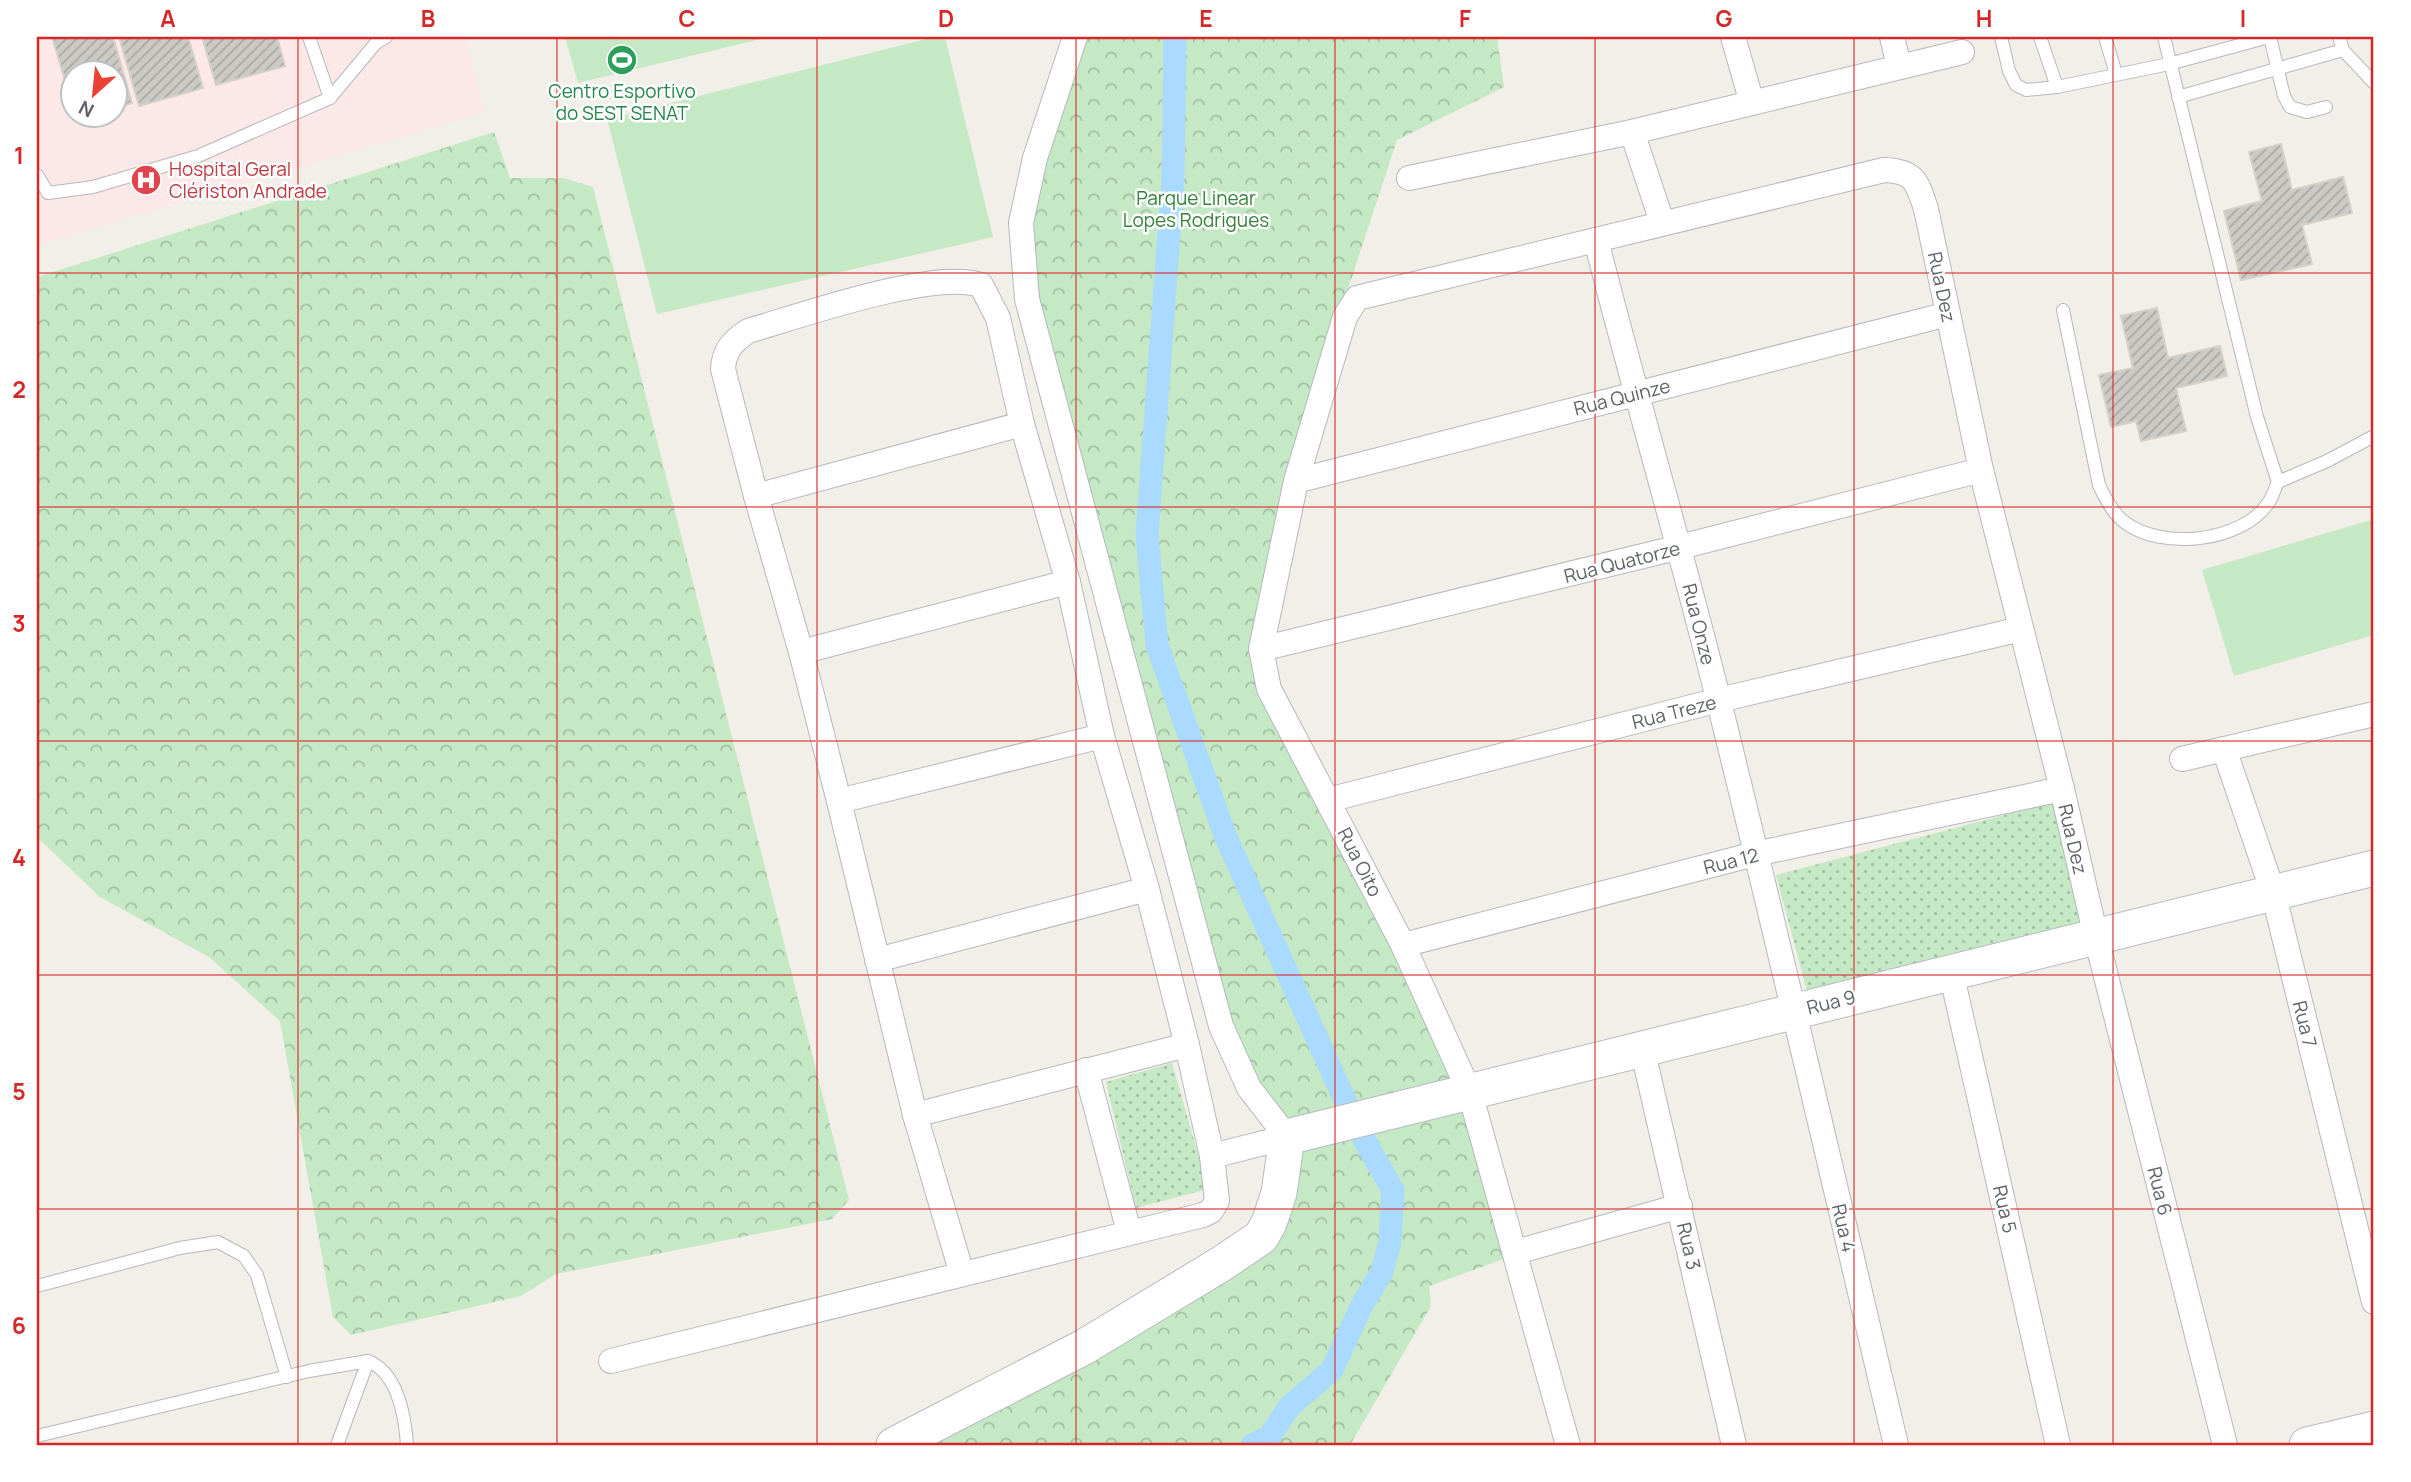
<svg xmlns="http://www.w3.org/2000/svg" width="2411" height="1482" viewBox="0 0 2411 1482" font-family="Manrope,sans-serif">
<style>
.medical{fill:#fce8e6;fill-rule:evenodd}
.grass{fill:#c5e8c5}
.forest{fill:url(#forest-crowns)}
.park{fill:url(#park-dots)}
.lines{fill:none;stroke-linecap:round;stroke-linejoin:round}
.canal{stroke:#aadaff;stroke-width:23}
.building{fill:url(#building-hatch);stroke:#d6d1c6;stroke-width:2}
.lane-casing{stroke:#b5b8bc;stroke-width:14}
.street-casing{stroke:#b5b8bc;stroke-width:26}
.secondary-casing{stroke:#b6babf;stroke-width:37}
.lane{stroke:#fff;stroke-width:12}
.street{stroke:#fff;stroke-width:24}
.secondary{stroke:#fff;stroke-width:35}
.grid{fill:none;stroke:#d62828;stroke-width:2;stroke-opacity:0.55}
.labels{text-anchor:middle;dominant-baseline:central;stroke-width:5;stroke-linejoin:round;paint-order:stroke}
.leisure-label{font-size:19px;fill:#27864d;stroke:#fff}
.health-label{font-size:19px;fill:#be3a42;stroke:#fff;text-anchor:start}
.park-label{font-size:19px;fill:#348238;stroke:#fff}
.street-label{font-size:19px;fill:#5f6368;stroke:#fff}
.neatline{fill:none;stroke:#d62828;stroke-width:2.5}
.grid-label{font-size:23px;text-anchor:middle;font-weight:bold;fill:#d62828}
</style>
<defs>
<pattern id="forest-crowns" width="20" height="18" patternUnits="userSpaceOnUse" patternTransform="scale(1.75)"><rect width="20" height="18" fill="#c5e8c5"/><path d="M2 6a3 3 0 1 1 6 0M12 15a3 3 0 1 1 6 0" fill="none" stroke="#a3c0a4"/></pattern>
<pattern id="park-dots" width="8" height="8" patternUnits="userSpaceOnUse" patternTransform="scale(1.75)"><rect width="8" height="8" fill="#c5e8c5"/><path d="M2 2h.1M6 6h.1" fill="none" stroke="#a3c0a4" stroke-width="1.8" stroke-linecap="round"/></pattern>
<pattern id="building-hatch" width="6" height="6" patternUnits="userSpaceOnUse" patternTransform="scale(1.75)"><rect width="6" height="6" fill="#cccac5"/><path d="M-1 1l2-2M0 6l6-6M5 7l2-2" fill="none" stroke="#a9a8a4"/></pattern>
</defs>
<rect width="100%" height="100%" fill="#f1efe8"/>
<path class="medical" d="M37,37H464L485,112L37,245ZM74,74H116V116H74Z"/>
<g class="grass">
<path d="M565,37H769L578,83Z"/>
<path d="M934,37H945L993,237L657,314L607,119Z"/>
<path d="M2374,519V635L2234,676L2202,570Z"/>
</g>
<g class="forest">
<path d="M1075,37H1497L1504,87L1397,140L1344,301L1259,648L1406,944L1523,1252L1429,1286L1431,1306L1350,1445H883L1256,1238L1284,1156L1247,1093L1029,297L1023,221Z"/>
<path d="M494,132L510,178H563L593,187L849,1200L832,1219L556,1274L521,1296L351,1335L333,1317L280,1021L209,957L100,897L37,837V277Z"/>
</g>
<g class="park">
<path d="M2054,802L2086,922L1808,995L1776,875Z"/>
<path d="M1172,1063L1208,1189L1136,1208L1106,1082Z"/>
</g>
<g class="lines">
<g class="canal">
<path d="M1175,37L1173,178L1147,535L1157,645L1225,835L1348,1107"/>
<path d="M1252,1445L1270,1436L1289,1407L1332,1370L1362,1305L1382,1272L1390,1241L1393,1190L1362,1136"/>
</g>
</g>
<g class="building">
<path d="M52,37H113L132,103L116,108V74H74V110Z"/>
<path d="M119,37H188L203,88L139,106Z"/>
<path d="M202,37H277L285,66L216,85Z"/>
<path d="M2281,144L2292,190L2343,177L2352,213L2302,225L2312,264L2241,280L2224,211L2262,201L2249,152Z"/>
<path d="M2157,308L2168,358L2220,346L2227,376L2176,388L2186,431L2141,441L2136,421L2111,427L2099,375L2133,368L2121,316Z"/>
</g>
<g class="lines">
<g class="lane-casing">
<g id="lane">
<path d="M309,37L330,98"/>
<path d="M2001,37L2009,71L2016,85L2026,90L2057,87L2169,64L2269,37"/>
<path d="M2040,37L2057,87"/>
<path d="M2105,37L2116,74"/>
<path d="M2270,37L2284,96L2290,107L2307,112L2326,107"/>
<path d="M2339,37L2343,50L2374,83"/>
<path d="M2178,97L2343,50"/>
<path d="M37,175L48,193L93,187L198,156L330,98L376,43L386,37"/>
<path d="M2063,310L2099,485C2105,498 2112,512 2123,521C2160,551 2242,543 2269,502C2273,496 2275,488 2278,482L2257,417L2164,37"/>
<path d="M2278,482L2327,461L2374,436"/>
<path d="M37,1286L180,1248L218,1242L244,1256L257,1275L287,1377"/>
<path d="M37,1436L309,1371L368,1361C398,1373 405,1417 407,1445"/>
<path d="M337,1445L368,1361"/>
</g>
</g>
<g class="street-casing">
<g id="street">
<path d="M1075,37L1035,158L1021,223L1027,299L1221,1026L1249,1088L1287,1137L1212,1156"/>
<path d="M1733,37L1752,103"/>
<path d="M1892,37L1899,66"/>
<path d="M1632,132L1662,222"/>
<path d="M1409,178L1632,132L1962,52"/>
<path d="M1596,240C1635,394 1680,545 1718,698C1780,947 1837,1196 1896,1445"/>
<path d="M1296,481L1948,314"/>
<path d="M756,496L1022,424"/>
<path d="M1261,649L1680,547L1981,470"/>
<path d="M801,652L1068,582"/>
<path d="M2224,749L2273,892L2374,1302"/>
<path d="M2182,759L2374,714"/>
<path d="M1328,800L1719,700L2021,629"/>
<path d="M839,801L1102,736"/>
<path d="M1403,945L1755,854L2062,789"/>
<path d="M877,960L1147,889"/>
<path d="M1951,972L2058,1445"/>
<path d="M1642,1048L1734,1445"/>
<path d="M1086,1070L1129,1232"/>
<path d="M915,1115L1187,1045"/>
<path d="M1516,1252L1680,1206"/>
<path d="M611,1361L1203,1215L1211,1211L1217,1201L1212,1156L1187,1045L1147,889L1102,736L1068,582L1022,424L998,318L981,285C933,269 800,316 748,331C733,341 724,350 723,369L756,496L801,652L839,801L915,1115L962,1274"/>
<path d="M1568,1445L1470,1093L1403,945L1269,689L1261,649L1296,481L1345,317L1357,298L1884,170C1915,171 1917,182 1926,209L1981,470L2062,789L2096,937L2225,1445"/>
</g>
</g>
<g class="secondary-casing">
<g id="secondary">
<path d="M894,1445L1084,1347L1221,1264L1261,1237L1269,1223L1279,1193L1287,1137L2374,868"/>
<path d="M2307,1445L2374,1429"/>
</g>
</g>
<use href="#lane" class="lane"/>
<use href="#street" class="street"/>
<use href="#secondary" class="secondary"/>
</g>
<path class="grid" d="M298,37V1445M557,37V1445M817,37V1445M1076,37V1445M1335,37V1445M1595,37V1445M1854,37V1445M2113,37V1445M37,273H2374M37,507H2374M37,741H2374M37,975H2374M37,1209H2374"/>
<defs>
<g id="stadium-disc" transform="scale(1.575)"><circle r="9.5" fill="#2e9e5b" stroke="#fff"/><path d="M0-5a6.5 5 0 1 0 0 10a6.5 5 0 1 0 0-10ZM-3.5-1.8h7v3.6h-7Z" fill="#fff"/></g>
<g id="hospital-disc" transform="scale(1.575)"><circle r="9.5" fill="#e0444e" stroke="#fff"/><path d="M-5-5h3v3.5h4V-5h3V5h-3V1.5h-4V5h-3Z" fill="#fff"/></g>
</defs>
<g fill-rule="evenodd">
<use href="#stadium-disc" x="622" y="60"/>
<use href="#hospital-disc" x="146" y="180"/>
</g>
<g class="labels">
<g class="leisure-label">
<text x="622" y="91">Centro Esportivo<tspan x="622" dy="22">do SEST SENAT</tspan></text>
</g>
<g class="health-label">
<text x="169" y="169">Hospital Geral<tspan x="169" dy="22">Clériston Andrade</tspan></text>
</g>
<g class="park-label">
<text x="1196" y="198">Parque Linear<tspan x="1196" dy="22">Lopes Rodrigues</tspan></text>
</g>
<g class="street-label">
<text transform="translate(1942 287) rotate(78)">Rua Dez</text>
<text transform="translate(1622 397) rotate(-14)">Rua Quinze</text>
<text transform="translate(1622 562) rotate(-14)">Rua Quatorze</text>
<text transform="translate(1699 624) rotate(76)">Rua Onze</text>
<text transform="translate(1674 712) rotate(-14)">Rua Treze</text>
<text transform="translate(2073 839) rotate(77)">Rua Dez</text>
<text transform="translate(1731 861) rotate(-14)">Rua 12</text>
<text transform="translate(1360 862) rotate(63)">Rua Oito</text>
<text transform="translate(1831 1002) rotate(-14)">Rua 9</text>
<text transform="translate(2305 1024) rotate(76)">Rua 7</text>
<text transform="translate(2160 1191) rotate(76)">Rua 6</text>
<text transform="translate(2005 1209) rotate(77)">Rua 5</text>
<text transform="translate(1844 1228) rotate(77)">Rua 4</text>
<text transform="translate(1689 1246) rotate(77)">Rua 3</text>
</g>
</g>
<rect width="2411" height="1482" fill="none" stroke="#ffffff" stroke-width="77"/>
<g transform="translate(94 94) rotate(207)"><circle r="33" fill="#ffffff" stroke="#bfc1c3" stroke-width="2"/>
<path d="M0-5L12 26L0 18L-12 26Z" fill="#ea4335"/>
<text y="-10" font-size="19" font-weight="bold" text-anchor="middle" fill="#5f6368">N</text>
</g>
<rect x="38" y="38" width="2334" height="1406" class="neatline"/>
<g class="grid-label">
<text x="168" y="27">A</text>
<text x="428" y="27">B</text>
<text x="687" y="27">C</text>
<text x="946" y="27">D</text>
<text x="1206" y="27">E</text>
<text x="1465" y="27">F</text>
<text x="1724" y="27">G</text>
<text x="1984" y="27">H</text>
<text x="2243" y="27">I</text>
<text x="19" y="164">1</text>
<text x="19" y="398">2</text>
<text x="19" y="632">3</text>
<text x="19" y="866">4</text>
<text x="19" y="1100">5</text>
<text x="19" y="1334">6</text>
</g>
</svg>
